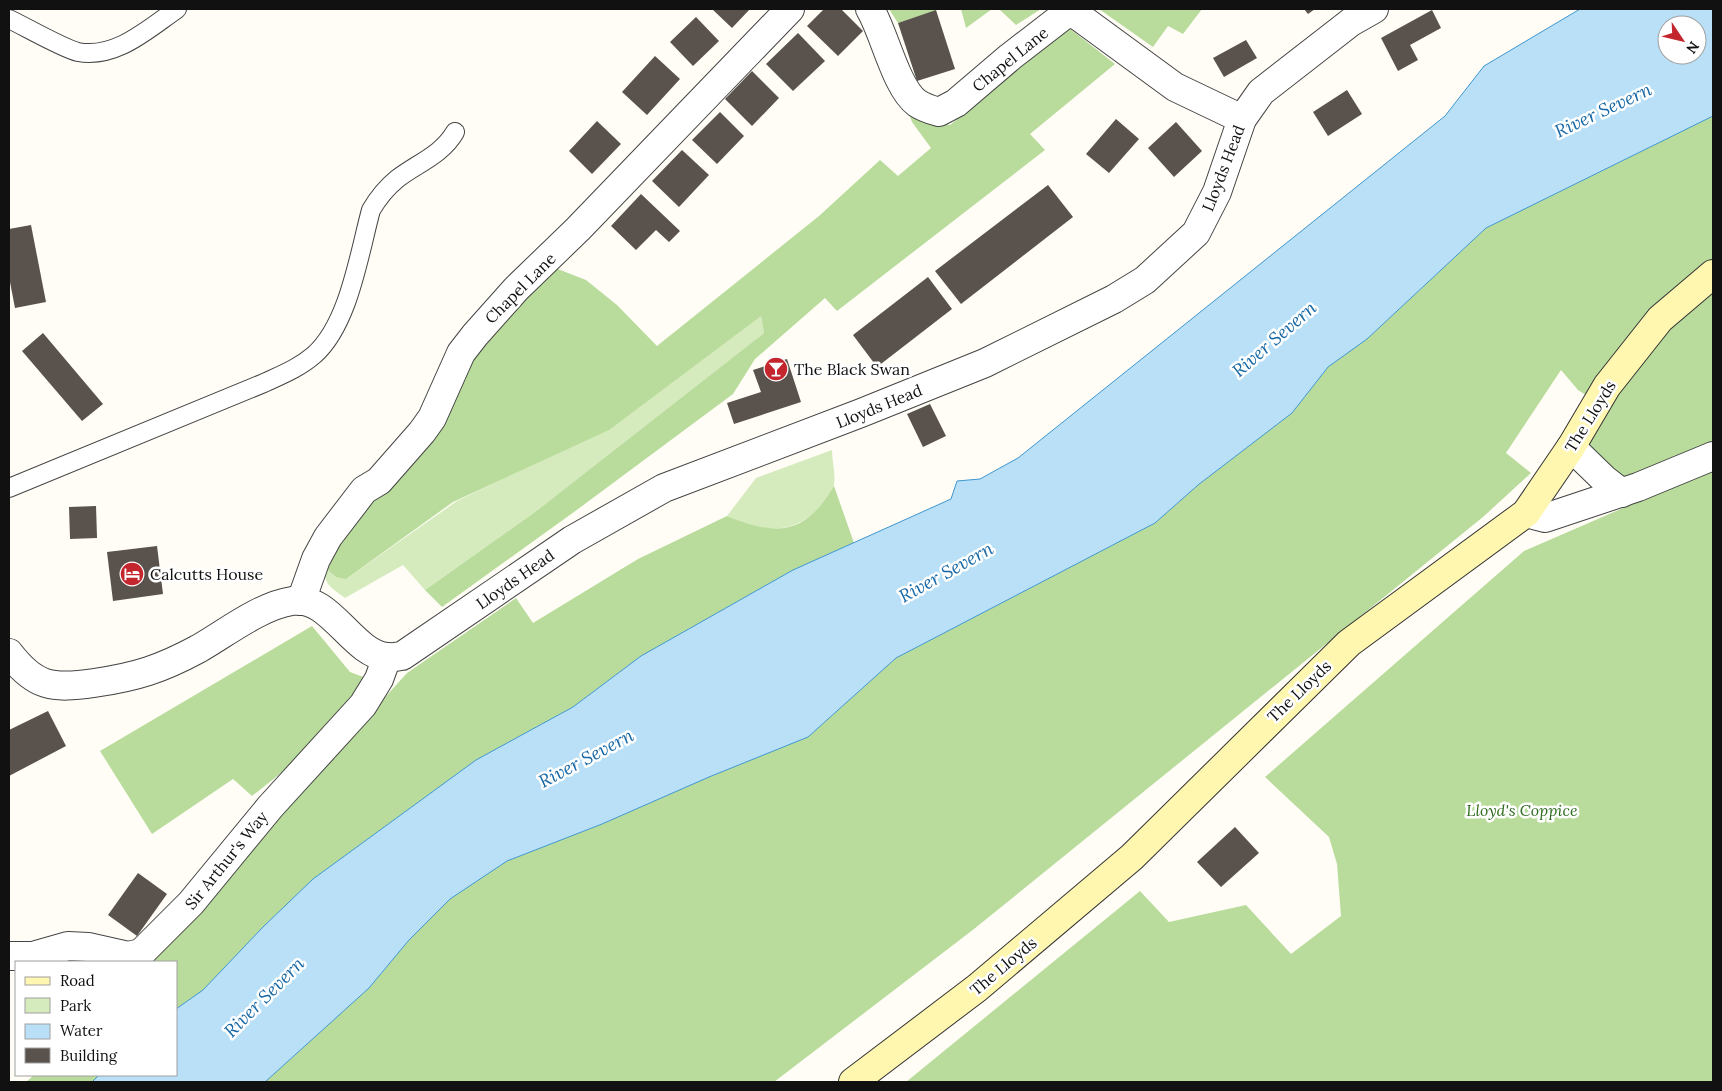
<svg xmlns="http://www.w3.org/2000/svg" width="1722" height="1091" viewBox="0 0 1722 1091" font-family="Lora,serif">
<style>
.green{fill:#d5ebbd}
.forest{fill:#b9dc9c}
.water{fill:#b9e0f7;stroke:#3f96cf;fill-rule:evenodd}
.building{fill:#5a524d}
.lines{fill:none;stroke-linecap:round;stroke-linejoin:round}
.lane-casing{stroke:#444;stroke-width:20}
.street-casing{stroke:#444;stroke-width:30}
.secondary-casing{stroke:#333;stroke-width:30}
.lane{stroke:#fff;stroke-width:18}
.street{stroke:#fff;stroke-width:28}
.secondary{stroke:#fff6b0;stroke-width:28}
.labels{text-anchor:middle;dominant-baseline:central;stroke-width:5;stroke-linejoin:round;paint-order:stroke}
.street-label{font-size:16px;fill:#111;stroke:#fff}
.poi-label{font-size:16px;fill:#111;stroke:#fff;text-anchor:start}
.park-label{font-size:16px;font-style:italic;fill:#2f6b1f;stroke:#fff}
.water-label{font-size:18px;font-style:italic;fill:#1768a6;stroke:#fff}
</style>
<rect width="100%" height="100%" fill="#fffdf5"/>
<g class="green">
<path d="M761,315L764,333L535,512L425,590L403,565L345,598C333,589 322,584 325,567L346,579L457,501L517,472L716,349Z"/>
<path d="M832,450C832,461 836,475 834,485C833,494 823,506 817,511C786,537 761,530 727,516L756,478Z"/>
</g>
<g class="forest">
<path d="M889,9H940L898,23Z"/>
<path d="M961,9H992L966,28Z"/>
<path d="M999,9H1041L1016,25Z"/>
<path d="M1099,9H1202L1183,34L1168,26L1153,47Z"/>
<path d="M1069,28L1115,64L1030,134L1045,150L837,311L825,298L755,359L733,394L574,512L442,607L425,590L535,512L764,333L761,316L609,430L453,502L346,579L336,577L325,567L333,543L474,354L550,266L586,280L617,305L657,346L819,216L880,160L898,176L931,148L912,122L904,101L938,123L950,125Z"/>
<path d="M1713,116V446L1627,479L1605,471L1587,445L1606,408L1578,390L1561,370L1506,453L1531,473L1483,517L974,929L774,1082H265L369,988L409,940L450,899L507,861L602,824L709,777L808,737L896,658L1155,523L1198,485L1292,413L1328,367L1367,339L1486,228Z"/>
<path d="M1713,469V1082H906L1140,891L1169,922L1246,905L1291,954L1341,916L1337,864L1329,837L1265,777L1524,551Z"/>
<path d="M834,486L854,543L793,570L641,656L573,707L476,760L313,879L263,927L203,990L176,1009V962H145L407,673L516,598L533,623L638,559L727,516C776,536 805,536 834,486Z"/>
<path d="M312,626L350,672L366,678C339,728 295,762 252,796L233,779L152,834L100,751Z"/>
<path d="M34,1075H99L92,1082H26Z"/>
</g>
<path class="water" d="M1580,9H1713V116L1486,228L1367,339L1328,367L1292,413L1198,485L1155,523L896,658L808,737L709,777L602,824L507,861L450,899L409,940L369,988L265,1082H92L99,1075H176V1009L203,990L263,927L313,879L476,760L573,707L641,656L793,570L951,499L957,481L980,479L1018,458L1445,116L1484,66ZM1667,25H1697V55H1667Z"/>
<g class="building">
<path d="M712,9H750L732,28Z"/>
<path d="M824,9H841L863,31L838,56L807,26Z"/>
<path d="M1304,9H1315L1308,14Z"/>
<path d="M936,10L955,69L917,81L898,23Z"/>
<path d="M1432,10L1441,28L1410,45L1418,60L1398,71L1381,38Z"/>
<path d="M696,17L719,41L693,66L670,42Z"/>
<path d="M798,33L825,61L793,91L766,64Z"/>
<path d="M1246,40L1257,58L1224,77L1213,58Z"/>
<path d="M655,56L680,79L647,115L622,92Z"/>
<path d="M752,71L779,98L752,126L725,99Z"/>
<path d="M1347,90L1362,114L1328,136L1313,112Z"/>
<path d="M720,112L744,136L717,164L692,140Z"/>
<path d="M1116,119L1139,139L1109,173L1086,154Z"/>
<path d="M597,121L621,144L592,174L569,151Z"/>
<path d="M1176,122L1202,151L1174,177L1148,148Z"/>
<path d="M682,150L709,175L679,207L652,181Z"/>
<path d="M1048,185L1073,217L961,304L935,271Z"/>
<path d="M641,194L680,231L669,242L656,230L636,250L611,226Z"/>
<path d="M31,225L46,302L15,308L9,277V229Z"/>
<path d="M928,277L952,309L877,367L853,335Z"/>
<path d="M43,333L103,404L82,421L22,351Z"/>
<path d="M787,359L801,402L734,424L727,403L761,392L753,370Z"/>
<path d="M930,404L946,436L923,447L907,414Z"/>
<path d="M96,506L97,538L70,539L69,507Z"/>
<path d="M157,546L163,594L113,601L107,552Z"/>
<path d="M48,711L66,746L9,776V730Z"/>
<path d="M1235,827L1259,853L1221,887L1197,862Z"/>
<path d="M138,873L167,894L137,936L108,915Z"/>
</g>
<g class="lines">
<g class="lane-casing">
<g id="lane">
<path d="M9,19C24,26 64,49 78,52C116,59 148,29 177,9"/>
<path d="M9,488L264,383C281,375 299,368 314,355C349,324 359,254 371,210C378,198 386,188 397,179C416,164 442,155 455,132"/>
</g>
</g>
<g class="street-casing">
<g id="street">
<path d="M870,9C884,32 896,88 917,103C924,108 932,110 939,112L956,103L1010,57L1063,16L1072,13L1078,16L1175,87L1242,119"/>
<path d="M1571,447L1604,479L1622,493"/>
<path d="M1526,513L1545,518L1638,487L1713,456"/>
<path d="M301,601L316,559L328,537L364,490L379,481L422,432L432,418L461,353L475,335L516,289L578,229L790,9"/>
<path d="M9,653C35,687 52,689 94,683C136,677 161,669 198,649C226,633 260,606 292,601C330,594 352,654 387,657C392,658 398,656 402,656L572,540L664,488L861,413L985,363L1114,299L1145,280L1196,233L1217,192L1242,119L1261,92L1351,22L1374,9"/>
<path d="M9,956H33L68,946L88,947L128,956L141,953L191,903L270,807L363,705L379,679L387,657"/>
</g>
</g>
<g class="secondary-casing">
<path id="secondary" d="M853,1082L977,988L1132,857L1349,643L1526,513L1571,447L1607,386L1660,319L1713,274"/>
</g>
<use href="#lane" class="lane"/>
<use href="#street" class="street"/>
<use href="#secondary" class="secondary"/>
</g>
<defs>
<g id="bar-disc" transform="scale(1.25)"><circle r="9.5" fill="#c4262e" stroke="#fff"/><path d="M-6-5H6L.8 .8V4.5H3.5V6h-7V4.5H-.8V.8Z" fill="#fff"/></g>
<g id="hotel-disc" transform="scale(1.25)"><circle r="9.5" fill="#c4262e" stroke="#fff"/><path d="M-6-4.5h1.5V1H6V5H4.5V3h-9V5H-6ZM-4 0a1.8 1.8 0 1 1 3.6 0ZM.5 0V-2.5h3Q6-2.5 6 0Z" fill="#fff"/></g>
</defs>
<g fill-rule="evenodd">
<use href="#bar-disc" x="776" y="369"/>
<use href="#hotel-disc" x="132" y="574"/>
</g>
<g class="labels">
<g class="street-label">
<text transform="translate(1010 59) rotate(-39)">Chapel Lane</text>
<text transform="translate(1223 168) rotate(-69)">Lloyds Head</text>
<text transform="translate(520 288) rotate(-45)">Chapel Lane</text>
<text transform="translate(879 406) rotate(-22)">Lloyds Head</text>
<text transform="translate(1590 416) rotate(-58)">The Lloyds</text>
<text transform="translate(515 579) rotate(-35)">Lloyds Head</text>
<text transform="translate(1299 691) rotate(-44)">The Lloyds</text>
<text transform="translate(226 860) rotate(-51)">Sir Arthur's Way</text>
<text transform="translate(1003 966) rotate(-40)">The Lloyds</text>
</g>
<g class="poi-label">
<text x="794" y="369">The Black Swan</text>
<text x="150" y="574">Calcutts House</text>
</g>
<g class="park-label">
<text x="1522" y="810">Lloyd's Coppice</text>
</g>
<g class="water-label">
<text transform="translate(1603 110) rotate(-25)">River Severn</text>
<text transform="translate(1274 339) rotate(-41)">River Severn</text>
<text transform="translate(946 572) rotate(-29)">River Severn</text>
<text transform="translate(586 758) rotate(-28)">River Severn</text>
<text transform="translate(264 997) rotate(-45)">River Severn</text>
</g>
</g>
<rect width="1722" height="1091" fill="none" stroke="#111111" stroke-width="20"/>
<rect x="15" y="961" width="162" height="115" fill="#ffffff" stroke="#a0a0a0"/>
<rect x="25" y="977" width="25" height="8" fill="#fff6b0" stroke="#a0a0a0"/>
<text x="60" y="986" font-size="15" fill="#111111">Road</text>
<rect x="25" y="998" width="25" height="15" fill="#d5ebbd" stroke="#a0a0a0"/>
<text x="60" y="1011" font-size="15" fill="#111111">Park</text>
<rect x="25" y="1024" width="25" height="15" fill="#b9e0f7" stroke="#a0a0a0"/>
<text x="60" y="1036" font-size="15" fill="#111111">Water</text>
<rect x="25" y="1048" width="25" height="15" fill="#5a524d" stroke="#a0a0a0"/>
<text x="60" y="1061" font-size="15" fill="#111111">Building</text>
<g transform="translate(1682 40) rotate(125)"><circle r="24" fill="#ffffff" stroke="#a0a0a0"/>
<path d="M0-4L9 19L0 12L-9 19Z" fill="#c4262e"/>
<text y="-8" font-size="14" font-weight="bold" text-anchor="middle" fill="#111111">N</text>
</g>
</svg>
